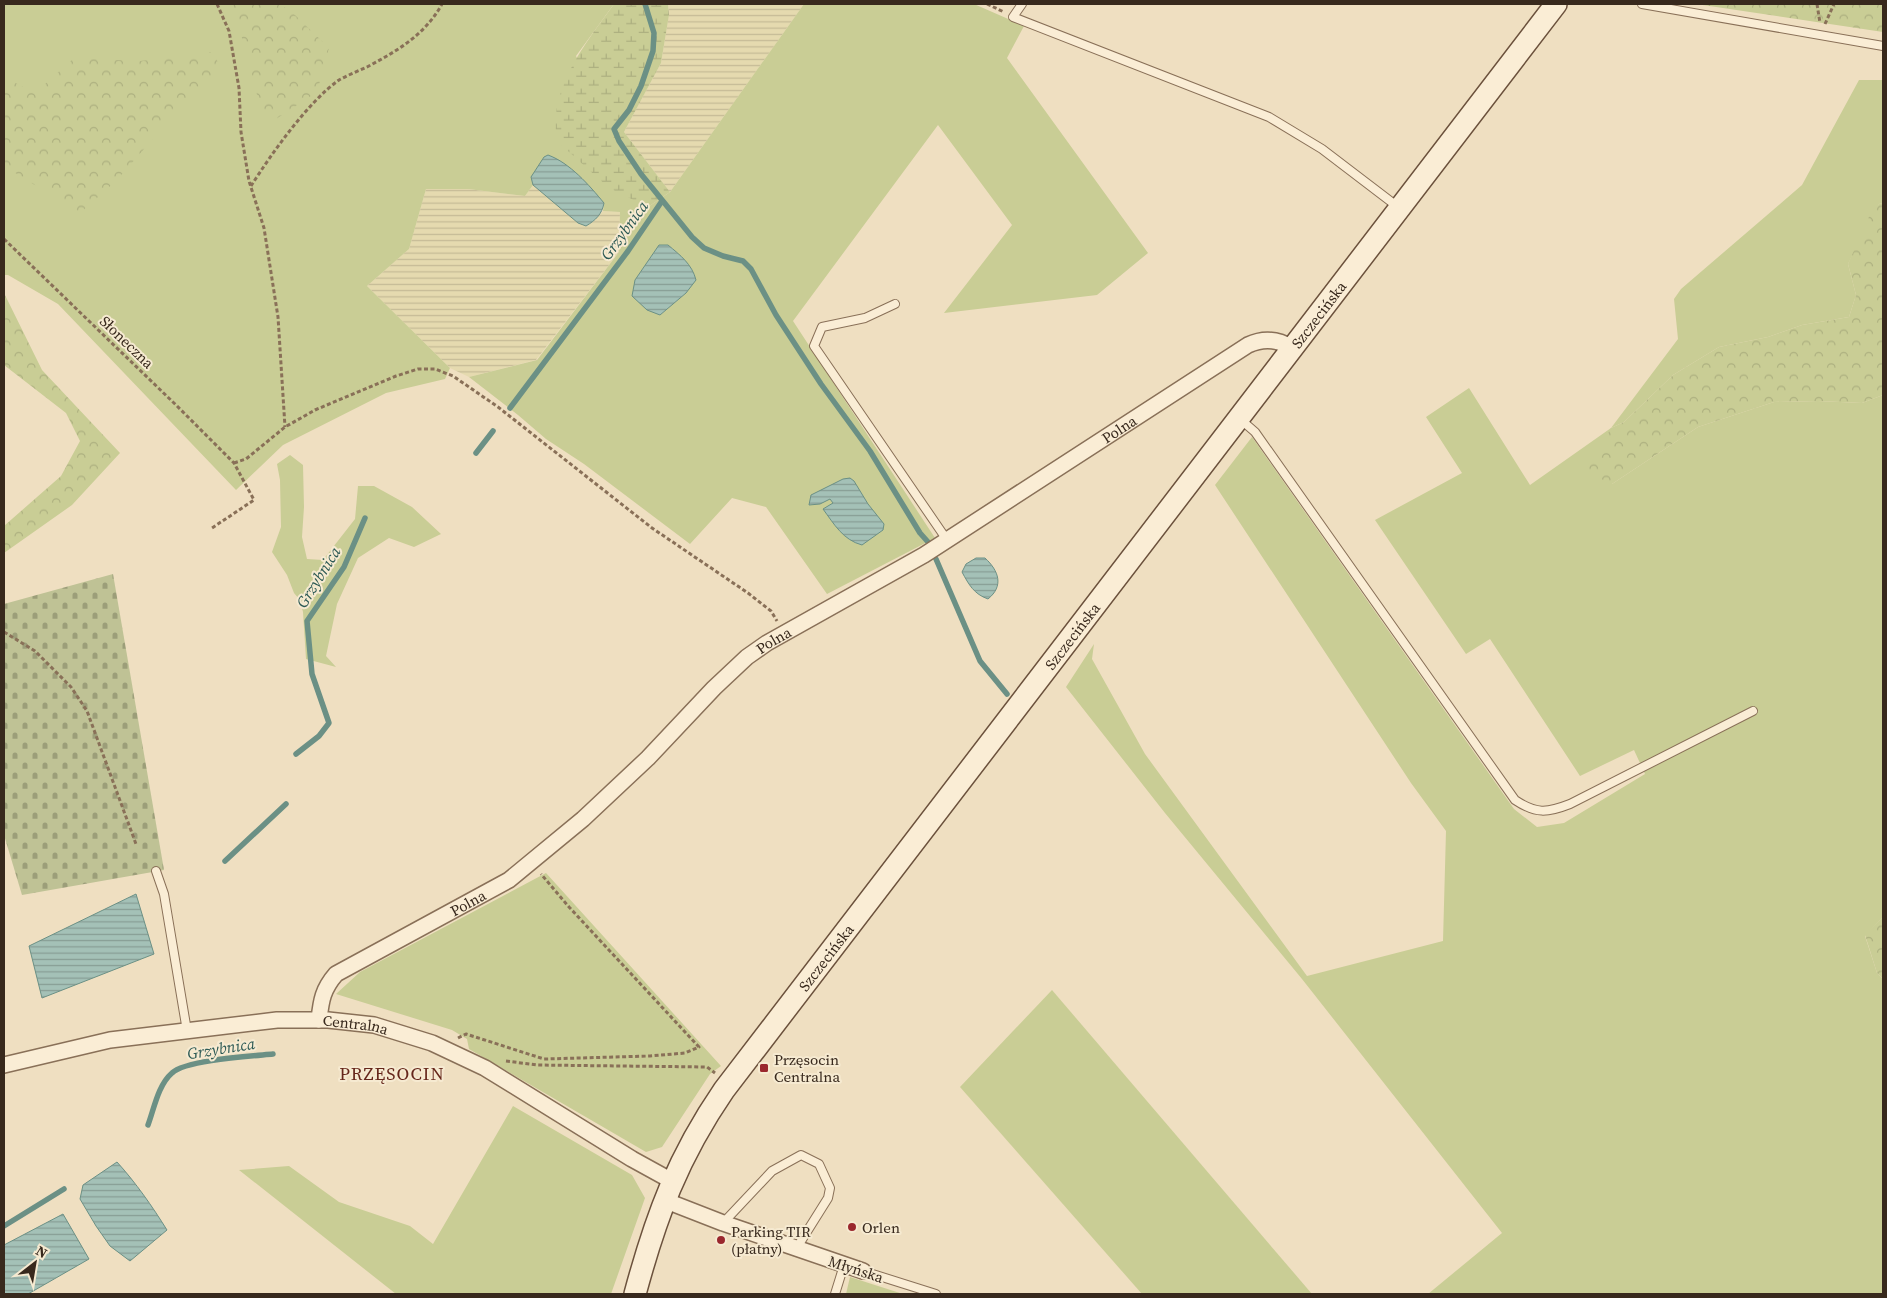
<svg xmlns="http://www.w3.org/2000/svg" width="1887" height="1298" viewBox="0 0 1887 1298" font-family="'Source Serif 4',serif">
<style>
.farmland{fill:url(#farmland-rules)}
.green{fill:#c9cd95;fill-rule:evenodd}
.forest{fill:url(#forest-crowns)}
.wetland{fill:url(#wetland-marsh)}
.cemetery{fill:url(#cemetery-stones)}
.water{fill:url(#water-rules);stroke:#6b9085}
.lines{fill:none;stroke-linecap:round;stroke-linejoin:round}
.stream{stroke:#6b9085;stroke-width:5.5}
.lane-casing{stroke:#897058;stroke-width:10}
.street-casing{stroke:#897058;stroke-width:18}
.secondary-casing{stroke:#6b513c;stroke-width:24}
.path{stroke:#897058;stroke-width:3;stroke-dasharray:4 2.5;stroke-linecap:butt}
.lane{stroke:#faedd5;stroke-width:8}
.street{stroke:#faedd5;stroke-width:15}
.secondary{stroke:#faedd5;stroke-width:21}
.poi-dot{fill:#9a272d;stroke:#f6ead1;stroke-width:2}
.labels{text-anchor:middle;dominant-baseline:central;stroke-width:4;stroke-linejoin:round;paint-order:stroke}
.street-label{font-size:15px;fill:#38291d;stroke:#f6ead1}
.poi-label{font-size:15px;fill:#38291d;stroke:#f6ead1;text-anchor:start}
.water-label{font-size:16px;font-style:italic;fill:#2c5954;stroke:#f6ead1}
.quarter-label{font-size:18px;letter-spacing:1px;fill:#66271b;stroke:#f6ead1}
</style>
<defs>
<pattern id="farmland-rules" width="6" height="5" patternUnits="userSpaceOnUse" patternTransform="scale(1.25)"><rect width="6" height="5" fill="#e5daaf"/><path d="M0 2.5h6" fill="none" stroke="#c5bb96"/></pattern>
<pattern id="forest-crowns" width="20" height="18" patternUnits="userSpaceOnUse" patternTransform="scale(1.25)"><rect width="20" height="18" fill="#c9cd95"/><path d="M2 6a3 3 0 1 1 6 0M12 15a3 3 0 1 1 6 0" fill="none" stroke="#adb080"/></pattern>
<pattern id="wetland-marsh" width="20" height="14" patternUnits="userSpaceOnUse" patternTransform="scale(1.25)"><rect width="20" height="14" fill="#c9cd95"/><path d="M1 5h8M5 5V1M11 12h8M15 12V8" fill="none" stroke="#adb080"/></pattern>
<pattern id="cemetery-stones" width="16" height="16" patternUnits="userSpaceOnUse" patternTransform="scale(1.25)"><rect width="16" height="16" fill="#bfc295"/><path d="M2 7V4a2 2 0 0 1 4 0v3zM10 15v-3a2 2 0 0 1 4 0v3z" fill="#9c9e79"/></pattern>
<pattern id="water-rules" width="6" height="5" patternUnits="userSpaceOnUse" patternTransform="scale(1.25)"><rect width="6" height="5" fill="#a4c1b7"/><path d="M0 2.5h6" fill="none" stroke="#879d94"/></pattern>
</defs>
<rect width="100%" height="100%" fill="#efdfc1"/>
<g class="farmland">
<path d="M668,4H804L670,192L624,132L661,63L669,15Z"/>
<path d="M533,185L578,223L586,226L594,221L603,211L620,212L619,252L536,360L469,377L450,368L367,286L409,249L426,189H468L525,196Z"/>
</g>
<g class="green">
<path d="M4,4H614L576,56L648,207L670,192L804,4H974L1024,26L1007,58L1148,253L1097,295L944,313L1012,225L938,125L793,321L935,538L827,594L766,507L732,498L690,544L584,464L546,439L518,415L469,377L537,360L619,252L620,212L603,211L604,203L531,177L533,185L525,196L468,189H426L409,249L367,286L450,368L445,379L386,393L283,445L236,490L58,304L8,275H4ZM659,246L686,293L660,315L635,280Z"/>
<path d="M1859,80H1883V203L1879,204L1848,264L1856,295L1849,317L1802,325L1768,337L1719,347L1673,375L1624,422L1611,428L1612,484L1698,427L1774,402L1818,401L1862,403L1883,395V917L1865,936L1877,973L1883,979V1294H1428L1502,1233L1302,979L1165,813L1066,687L1094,644L1092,659L1145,754L1307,976L1443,941L1446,831L1411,783L1215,485L1252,437L1514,809L1537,827L1564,823L1645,774L1634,750L1580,776L1490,639L1466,654L1375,520L1462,473L1426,417L1469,388L1530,485L1611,428L1678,339L1674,299L1681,289L1802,185Z"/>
<path d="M290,455L303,465L304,507L302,537L307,559L323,560L355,519L358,486H374L412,507L441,534L414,547L389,538L358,558L337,604L326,656L336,667L306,659L303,612L300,600L294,593L287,575L272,552L281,527L280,480L277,464Z"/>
<path d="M546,873L721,1066L710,1074L662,1147L646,1152L469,1049L467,1039L452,1030L336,994L360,972Z"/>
<path d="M1052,990L1312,1294H1142L960,1087Z"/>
<path d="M513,1106L632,1175L645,1198L611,1294H396L239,1170L289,1166L339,1202L410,1226L433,1244Z"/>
<path d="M850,1277L903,1294H846Z"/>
</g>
<g class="forest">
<path d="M233,4H280L295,15L329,48L317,92L276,119L260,106Z"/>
<path d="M1696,4H1883V32Z"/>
<path d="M212,52L221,67L178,110L117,180L80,213L4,166V77L35,93L74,58L140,61Z"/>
<path d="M1883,203V395L1862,403L1818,401L1774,402L1698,427L1612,484L1586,472L1611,428L1624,422L1673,375L1719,347L1768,337L1802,325L1849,317L1856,295L1848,264L1872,210L1879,204Z"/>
<path d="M4,293L42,370L120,453L72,505L4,553V526L61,476L80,441L66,413L4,365Z"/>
<path d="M1883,917V979L1877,973L1865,935Z"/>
</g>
<path class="wetland" d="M614,4H668L669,15L661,63L624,132L670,192L648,207L609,188L558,142C546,91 586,43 614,4Z"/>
<path class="cemetery" d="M113,574L164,870L22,895L4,835V604Z"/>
<g class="water">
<path d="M548,155C570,163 589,185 604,203C602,214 596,220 586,226L578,223L533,185L531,177L544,157Z"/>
<path d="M659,245H668C680,255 692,264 696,280L686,293L660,315L647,310L632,296L635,280Z"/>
<path d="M850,478L854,481L868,504L884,524L883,530L862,545C843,540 834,524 823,509L833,503L830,499L820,504L809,505L811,495L843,479Z"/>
<path d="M976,558H985C999,571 1004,586 988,599C974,594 969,585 962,572L966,564Z"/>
<path d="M136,894L154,954L42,998L29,946Z"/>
<path d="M117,1162C136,1183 152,1206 167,1230L130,1261L110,1246L96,1226L80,1199L83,1185Z"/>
<path d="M63,1214L89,1259L28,1294H4V1245Z"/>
</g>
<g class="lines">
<g class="stream">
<path d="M645,4L654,33L653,51L641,86L629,110L614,129L619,141L641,174L692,237L704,248L723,256L743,261L751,269L776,315L821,384L870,451L920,533L928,542"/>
<path d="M510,408L628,251L662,201"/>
<path d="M476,453L493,431"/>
<path d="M936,559L980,661L1007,694"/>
<path d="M296,754L319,736L329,723L312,674L307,621L344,567L365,518"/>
<path d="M225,861L286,804"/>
<path d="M148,1125C154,1109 158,1085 172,1073C185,1060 253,1056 273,1054"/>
<path d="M4,1226L64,1189"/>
</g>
<g class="lane-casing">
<g id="lane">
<path d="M1022,4L1013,17L1269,117L1322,149L1398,207"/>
<path d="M1642,4L1883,46"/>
<path d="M895,304L865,318L822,327L814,346L947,540"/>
<path d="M1240,419L1255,432L1515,800C1536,814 1547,813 1570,804L1753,711"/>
<path d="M156,871L164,894L187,1031"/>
<path d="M723,1223L772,1171L801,1155L819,1164L830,1188L828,1198L796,1249"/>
<path d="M863,1271L936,1294"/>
<path d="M835,1294L844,1265"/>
</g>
</g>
<g class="street-casing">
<g id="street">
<path id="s1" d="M319,1020C321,1000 323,989 336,974L509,880L583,819L648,758L714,688L747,657L767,643L924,555L1248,345C1263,338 1278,339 1292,348"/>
<path id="s2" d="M4,1065L110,1040L277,1020H328L374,1025L432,1043L485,1068L632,1159L672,1181"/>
<path d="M664,1200L723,1223L863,1271"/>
</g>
</g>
<g class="secondary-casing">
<g id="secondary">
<path id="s3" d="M635,1294C656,1216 678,1157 724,1090L1556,4"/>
</g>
</g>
<g class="path">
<path d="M217,4L229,31L239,88L241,132L249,181L264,228L278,317L285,427"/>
<path d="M987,4L1004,12"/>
<path d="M1817,4L1820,23"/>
<path d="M1825,24L1834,4"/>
<path d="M251,186C272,153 308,102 339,80C348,75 358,71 367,67C397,51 425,35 442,4"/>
<path d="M4,239L176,405L234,463L254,500L212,528"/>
<path d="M234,463L246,459L285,427L315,410L396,376L418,369H435L453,376L498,407L652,528L748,593L771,611L777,621"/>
<path d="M4,632L35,651L71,687L87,711L136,844"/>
<path d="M458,1038L466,1034L544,1059L650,1056L685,1053L699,1047L569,907L541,874"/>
<path d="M506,1061L537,1065L707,1067L715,1073"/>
</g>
<use href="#lane" class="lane"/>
<use href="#street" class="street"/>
<use href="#secondary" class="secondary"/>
</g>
<g class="poi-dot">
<rect x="759" y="1063" width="10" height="10" rx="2.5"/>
<circle cx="852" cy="1227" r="5"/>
<circle cx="721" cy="1240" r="5"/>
</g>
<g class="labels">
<g class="street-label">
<text stroke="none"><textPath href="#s3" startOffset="1201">Szczecińska</textPath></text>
<text transform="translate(127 342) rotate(44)">Słoneczna</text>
<text stroke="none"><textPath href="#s1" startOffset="1010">Polna</textPath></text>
<text stroke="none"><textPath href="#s3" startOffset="796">Szczecińska</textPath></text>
<text stroke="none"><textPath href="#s1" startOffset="605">Polna</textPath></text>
<text stroke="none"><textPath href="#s1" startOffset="200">Polna</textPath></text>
<text stroke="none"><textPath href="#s3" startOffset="391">Szczecińska</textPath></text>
<text stroke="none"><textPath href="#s2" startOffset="356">Centralna</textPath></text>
<text transform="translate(856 1269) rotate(18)">Młyńska</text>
</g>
<g class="poi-label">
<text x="774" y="1059">Przęsocin<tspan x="774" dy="17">Centralna</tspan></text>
<text x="862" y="1227">Orlen</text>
<text x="731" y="1231">Parking TIR<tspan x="731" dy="17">(płatny)</tspan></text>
</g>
<g class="water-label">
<text transform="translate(624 230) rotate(-54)">Grzybnica</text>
<text transform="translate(318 577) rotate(-58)">Grzybnica</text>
<text transform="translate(221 1048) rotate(-9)">Grzybnica</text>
</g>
<g class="quarter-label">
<text x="392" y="1073">PRZĘSOCIN</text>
</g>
</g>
<rect width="1887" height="1298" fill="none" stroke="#38291d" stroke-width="10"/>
<g transform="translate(35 1263) rotate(31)" stroke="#f6ead1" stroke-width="4" paint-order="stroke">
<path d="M0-4L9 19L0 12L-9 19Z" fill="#38291d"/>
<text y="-8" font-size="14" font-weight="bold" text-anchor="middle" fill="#38291d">N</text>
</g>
</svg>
